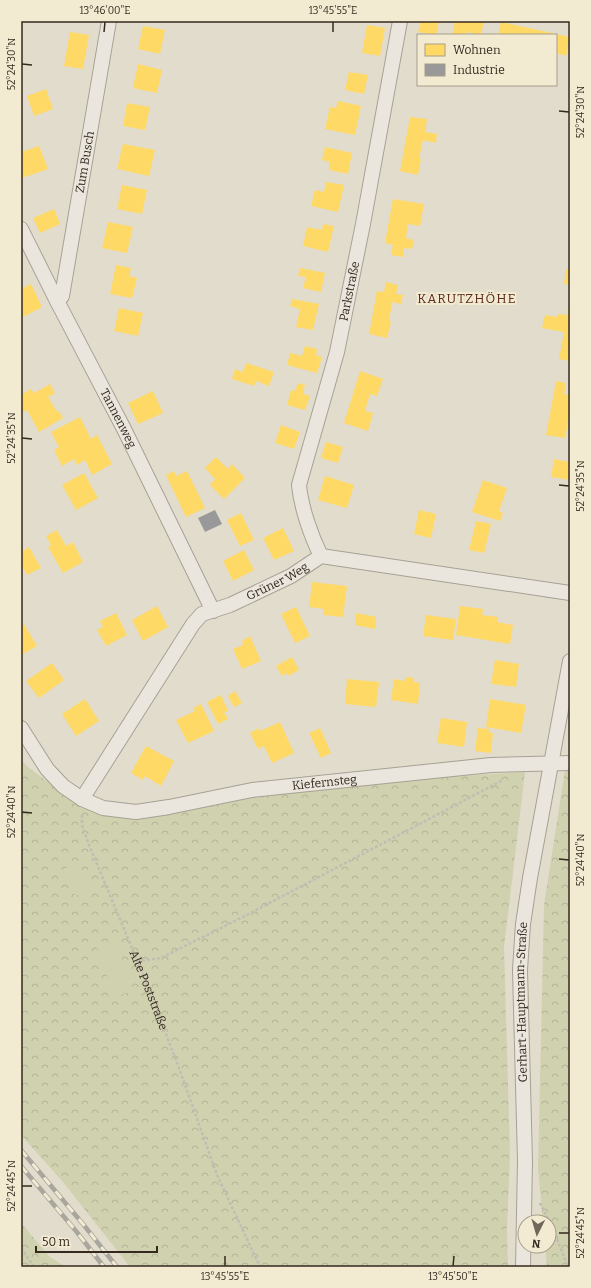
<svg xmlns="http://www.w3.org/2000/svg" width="591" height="1288" viewBox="0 0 591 1288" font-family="Bitter,serif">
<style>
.forest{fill:url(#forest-crowns)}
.pitch{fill:#d0d1af}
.homes{fill:#ffd966}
.industry{fill:#999}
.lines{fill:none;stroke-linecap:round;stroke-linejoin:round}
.minor-casing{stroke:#a7a195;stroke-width:16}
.path{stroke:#c2bdb4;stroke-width:2.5;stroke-dasharray:3 2;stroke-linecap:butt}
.minor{stroke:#eae6dd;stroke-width:14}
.rail-casing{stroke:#a9a69d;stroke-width:4.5}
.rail{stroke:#f3ead2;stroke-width:3;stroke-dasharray:9;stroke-linecap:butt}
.ticks{fill:none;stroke:#34291e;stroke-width:1.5}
.labels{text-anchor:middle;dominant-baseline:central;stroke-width:4;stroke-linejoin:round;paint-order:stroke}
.street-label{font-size:12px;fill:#34291e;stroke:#f3ead2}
.neighbourhood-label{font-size:13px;letter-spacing:1px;fill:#5e2e20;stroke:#f3ead2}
.neatline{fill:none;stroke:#34291e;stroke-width:1.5}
.ticks-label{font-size:10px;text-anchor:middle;fill:#34291e}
</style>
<defs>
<pattern id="forest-crowns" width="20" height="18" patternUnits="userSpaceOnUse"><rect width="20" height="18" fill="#d0d1af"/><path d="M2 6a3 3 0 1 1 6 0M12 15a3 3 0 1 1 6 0" fill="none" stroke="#b3b396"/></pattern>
</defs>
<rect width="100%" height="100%" fill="#e2dccc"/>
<g class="forest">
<path d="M21,760L29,768L44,779L80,799L137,814L248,791L410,779L525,772L504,947L510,1154L507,1228L508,1267H130L63,1182L21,1135Z"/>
<path d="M566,764H570V1267H547L545,1246H549V1222H543L538,1169L544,905Z"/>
<path d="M21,1223L50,1257L66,1267H21Z"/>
</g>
<g class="pitch">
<path d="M77,862L91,888L76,896L62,870Z"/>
<path d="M116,942L133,990L115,997L97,949Z"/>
</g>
<g class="homes">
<path d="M421,21H439L436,35L418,32Z"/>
<path d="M455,21H484L481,35L467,32L466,35H452Z"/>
<path d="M501,22L570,37L566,56L556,53V35H498Z"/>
<path d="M367,25L385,28L380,56L362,53Z"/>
<path d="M143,26L165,30L160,54L138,49Z"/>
<path d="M70,32L89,35L83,69L64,66Z"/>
<path d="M138,64L162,70L157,93L133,88Z"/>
<path d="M349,72L368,75L364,94L345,90Z"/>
<path d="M46,89L53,109L34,116L27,96Z"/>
<path d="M338,101L361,106L355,135L325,129L330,107L336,108Z"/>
<path d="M127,103L150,107L145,130L123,126Z"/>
<path d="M410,117L427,119L425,132L437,134L436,143L423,140L419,158L421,159L418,175L400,171Z"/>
<path d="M123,144L155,150L149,176L117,169Z"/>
<path d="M39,146L48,169L22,178L21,174V152Z"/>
<path d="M325,147L352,153L348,174L329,170L330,162L322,160Z"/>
<path d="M326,182L344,185L338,212L311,206L315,190L324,192Z"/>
<path d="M122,185L147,190L142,214L117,209Z"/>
<path d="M393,199L424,204L420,226L408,224L406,238L414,240L412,249L404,248L403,257L391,255L393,245L385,243Z"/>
<path d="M54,209L60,224L40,233L33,218Z"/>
<path d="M108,222L133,227L127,253L102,248Z"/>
<path d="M323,224L334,226L328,252L303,246L307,227L322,230Z"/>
<path d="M116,265L131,268L129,276L137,278L132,298L110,294Z"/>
<path d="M300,268L325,273L321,292L303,288L306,277L298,276Z"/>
<path d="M566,269H570V285L564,284Z"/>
<path d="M386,282L398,285L396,294L403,295L401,304L392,302L389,321L391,322L387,338L369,334L377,291L384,292Z"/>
<path d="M31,284L42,307L21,318V289Z"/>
<path d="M292,299L319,304L313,330L296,327L300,309L290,306Z"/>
<path d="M569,305H570V361L559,359L564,332L542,328L545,315L557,317L558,314L567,315Z"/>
<path d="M119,308L143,313L138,336L114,331Z"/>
<path d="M305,346L317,349L316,355L322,357L317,373L287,365L290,353L302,356Z"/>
<path d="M246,363L274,372L269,386L256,381L254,386L232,379L235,369L243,372Z"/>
<path d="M360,371L383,379L377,396L370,394L365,411L373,413L368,431L344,423Z"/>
<path d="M556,381L566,383L564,394L570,395V411L565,438L546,435Z"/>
<path d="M298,383L305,385L303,394L310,396L305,410L287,405L291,390L295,391Z"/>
<path d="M50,384L55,393L48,397L57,412L59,411L63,418L39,432L27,410L23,412L21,410V395L31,389L34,393Z"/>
<path d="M153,391L163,413L138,424L128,403Z"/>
<path d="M80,417L91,439L97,435L112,464L92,475L85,460L77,465L74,459L62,466L54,450L59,447L51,432Z"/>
<path d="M281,425L300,432L294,449L275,443Z"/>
<path d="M326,442L343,447L338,463L321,458Z"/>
<path d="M216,457L228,469L232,464L245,478L224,499L210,485L215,479L205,468Z"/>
<path d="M554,459L570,462V480L551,477Z"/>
<path d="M174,471L176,476L187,471L205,508L186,517L166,475Z"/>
<path d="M84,473L98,498L76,510L62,485Z"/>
<path d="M325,476L354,485L347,508L318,500Z"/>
<path d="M483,480L507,488L499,511L503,513L500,521L472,512Z"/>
<path d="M419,510L436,514L431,538L414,534Z"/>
<path d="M241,513L254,540L240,546L227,520Z"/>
<path d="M476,521L491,524L484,553L469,550Z"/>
<path d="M283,528L294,551L274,560L263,538Z"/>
<path d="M57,530L66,546L73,542L83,562L63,573L48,547L51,545L46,536Z"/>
<path d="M29,547L41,568L27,575L21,564V552Z"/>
<path d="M244,550L254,570L233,581L223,561Z"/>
<path d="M312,582L347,586L343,617L323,615L324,609L309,607Z"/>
<path d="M157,606L168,627L143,641L132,620Z"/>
<path d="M460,606L483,609L482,615L498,617L497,622L513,625L510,644L456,635Z"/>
<path d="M296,607L310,636L295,643L281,614Z"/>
<path d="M116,613L127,635L106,646L97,630L103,627L100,621Z"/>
<path d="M356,613L376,617L375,629L355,625Z"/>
<path d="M426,615L456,619L453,640L423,636Z"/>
<path d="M24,624L37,646L21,655V626Z"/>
<path d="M250,636L261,661L242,669L233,649L243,645L242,641Z"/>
<path d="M292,657L299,670L288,676L287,673L282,676L276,666Z"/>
<path d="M495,660L519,664L516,687L491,684Z"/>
<path d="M52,663L64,680L39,698L26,681Z"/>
<path d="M405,677L414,678V682L420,683L418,704L391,700L394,679L405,681Z"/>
<path d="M347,679L379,682L376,707L345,704Z"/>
<path d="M235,691L242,703L234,707L228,696Z"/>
<path d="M221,695L228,711L224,712L228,719L218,724L207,702Z"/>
<path d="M85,699L99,721L76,736L62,714Z"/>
<path d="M490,699L526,705L521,733L486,727Z"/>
<path d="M201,704L214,731L188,743L176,720L195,711L193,708Z"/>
<path d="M441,718L467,722L464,747L437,743Z"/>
<path d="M280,722L294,753L272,763L264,746L258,749L250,733L259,728L260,731Z"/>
<path d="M320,728L331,753L321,758L309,733Z"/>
<path d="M478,728L490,729V733H493L491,753L475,751Z"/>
<path d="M146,746L174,761L161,786L145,776L143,780L131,773Z"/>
</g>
<path class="industry" d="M215,510L222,524L205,532L198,518Z"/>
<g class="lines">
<g class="minor-casing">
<g id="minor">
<path id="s2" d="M21,229L57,301L124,429L213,611"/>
<path id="s3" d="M57,301L62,296L109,21"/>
<path id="s4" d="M321,556C311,536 301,507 299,485L337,352L363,224L400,21"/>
<path id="s5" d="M21,728L47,769L63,786L82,799L103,808L136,812L169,807L252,790L491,765L570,763"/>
<path id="s6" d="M82,799L193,624L202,614L230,605L291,576L321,556L570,593"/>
<path id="s7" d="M523,1267L525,1161L520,970L523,924L530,878L570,661"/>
</g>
</g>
<g class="path">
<path id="s1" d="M82,815V825L87,840L146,982L179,1068L217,1175L260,1267"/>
<path d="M137,961L161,958L241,918L503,780"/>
<path d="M540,1203L553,1229L568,1267"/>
<path d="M21,1248L34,1267"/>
</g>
<use href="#minor" class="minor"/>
<g class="rail-casing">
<g id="rail">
<path d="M21,1150L83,1224L117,1267"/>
<path d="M21,1166L76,1231L104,1267"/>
</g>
</g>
<use href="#rail" class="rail"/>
</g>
<path class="ticks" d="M104,32L105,22M333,32V22M22,64L32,65M559,111L569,112M22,438L32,439M559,485L569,486M22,812L32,813M559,859L569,860M22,1186H32M559,1233H569M225,1266V1256M453,1266L454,1256"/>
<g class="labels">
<g class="street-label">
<text stroke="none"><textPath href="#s3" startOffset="143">Zum Busch</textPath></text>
<text stroke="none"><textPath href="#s4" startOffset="275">Parkstraße</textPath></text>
<text stroke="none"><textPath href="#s2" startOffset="213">Tannenweg</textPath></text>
<text stroke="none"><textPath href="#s6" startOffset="303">Grüner Weg</textPath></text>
<text stroke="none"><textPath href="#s5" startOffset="342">Kiefernsteg</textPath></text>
<text stroke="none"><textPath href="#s1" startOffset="188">Alte Poststraße</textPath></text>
<text stroke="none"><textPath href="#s7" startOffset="265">Gerhart-Hauptmann-Straße</textPath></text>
</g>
<g class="neighbourhood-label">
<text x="467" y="298">KARUTZHÖHE</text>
</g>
</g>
<rect width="591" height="1288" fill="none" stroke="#f3ead2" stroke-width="44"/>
<rect x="417" y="34" width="140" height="52" fill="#f3ead2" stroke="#a79d8a"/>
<rect x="425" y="44" width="20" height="12" fill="#ffd966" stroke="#a79d8a"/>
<text x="453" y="54" font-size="12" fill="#34291e">Wohnen</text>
<rect x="425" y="64" width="20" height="12" fill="#999999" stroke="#a79d8a"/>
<text x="453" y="74" font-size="12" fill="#34291e">Industrie</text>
<g transform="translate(537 1234) rotate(185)"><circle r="19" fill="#f3ead2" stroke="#a79d8a"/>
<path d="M0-3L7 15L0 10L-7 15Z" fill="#71685b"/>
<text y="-6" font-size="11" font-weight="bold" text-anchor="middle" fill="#34291e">N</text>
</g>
<path d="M36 1246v6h121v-6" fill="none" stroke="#34291e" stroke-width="2"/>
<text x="42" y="1246" font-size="12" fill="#34291e" stroke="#f3ead2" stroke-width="3" paint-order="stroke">50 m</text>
<rect x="22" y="22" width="547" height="1244" class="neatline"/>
<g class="ticks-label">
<text x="105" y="14">13°46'00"E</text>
<text x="333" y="14">13°45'55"E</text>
<text transform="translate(11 64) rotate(-90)" y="4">52°24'30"N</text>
<text transform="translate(580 112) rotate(-90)" y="4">52°24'30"N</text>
<text transform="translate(11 438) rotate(-90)" y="4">52°24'35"N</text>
<text transform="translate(580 486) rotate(-90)" y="4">52°24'35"N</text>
<text transform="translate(11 812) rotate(-90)" y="4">52°24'40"N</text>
<text transform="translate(580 860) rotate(-90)" y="4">52°24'40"N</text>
<text transform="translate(11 1186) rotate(-90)" y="4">52°24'45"N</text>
<text transform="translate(580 1233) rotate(-90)" y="4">52°24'45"N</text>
<text x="225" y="1280">13°45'55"E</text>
<text x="453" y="1280">13°45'50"E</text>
</g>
</svg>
